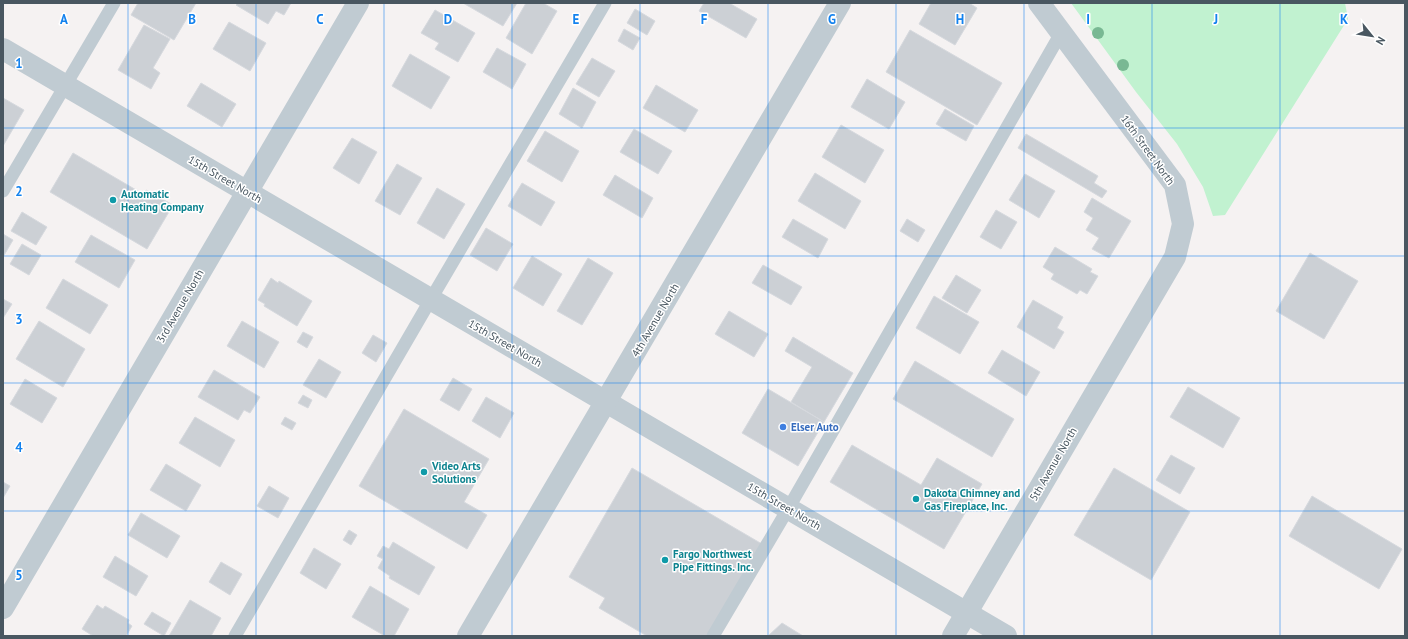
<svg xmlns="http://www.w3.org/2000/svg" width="1408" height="639" viewBox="0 0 1408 639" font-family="'PT Sans',sans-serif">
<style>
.green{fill:#c1f2d0}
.building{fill:#ccd0d5;stroke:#d6d9de}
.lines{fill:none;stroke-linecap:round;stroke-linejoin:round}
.lane{stroke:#c0cbd2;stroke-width:13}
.street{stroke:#c0cbd2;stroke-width:22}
.tree{fill:#79b893}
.grid{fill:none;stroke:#1382ee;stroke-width:1;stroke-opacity:0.55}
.culture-dot{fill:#0f9aa8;stroke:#fff;stroke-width:1.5}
.shop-dot{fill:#3f7fe0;stroke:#fff;stroke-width:1.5}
.labels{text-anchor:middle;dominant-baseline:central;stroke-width:3;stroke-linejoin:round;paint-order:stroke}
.street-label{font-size:11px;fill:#495761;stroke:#fff}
.culture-label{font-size:11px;font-weight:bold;fill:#0d838f;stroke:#fff;text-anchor:start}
.shop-label{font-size:11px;font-weight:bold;fill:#366cbe;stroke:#fff;text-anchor:start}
.grid-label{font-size:13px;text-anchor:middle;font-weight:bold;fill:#1382ee;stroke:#fff;stroke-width:3;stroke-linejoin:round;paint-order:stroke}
</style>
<rect width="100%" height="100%" fill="#f5f2f2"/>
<path class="green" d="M1071,3H1345L1348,19L1225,215L1213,216L1203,187L1177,144L1136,92Z"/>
<g class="building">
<path d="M138,3H196L174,40L131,15Z"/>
<path d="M238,3H291L284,15L276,11L268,24L236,5Z"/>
<path d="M463,3H517L503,26Z"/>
<path d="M526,3H543L557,11L532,54L506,38Z"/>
<path d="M704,3H729L757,19L746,38L699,11Z"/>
<path d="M931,3H969L977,8L955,45L919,24Z"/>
<path d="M635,9L655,21L647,35L627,23Z"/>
<path d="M435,10L475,33L458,62L435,49L439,43L421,33Z"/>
<path d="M229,22L266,43L250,71L213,49Z"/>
<path d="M144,25L170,39L153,68L160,73L151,89L118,70Z"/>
<path d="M624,29L640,38L633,50L618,41Z"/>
<path d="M910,30L1002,83L977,125L886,72Z"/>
<path d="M497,48L526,64L512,89L483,72Z"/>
<path d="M410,54L450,77L431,109L392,86Z"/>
<path d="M592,58L615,71L599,97L576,84Z"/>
<path d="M867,79L905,102L889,129L851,107Z"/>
<path d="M201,83L236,104L222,127L187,106Z"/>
<path d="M656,85L698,110L685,132L643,108Z"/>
<path d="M573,88L596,102L582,128L559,114Z"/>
<path d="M3,98L24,110L3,146Z"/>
<path d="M945,109L974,126L966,141L936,124Z"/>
<path d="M841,125L884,150L865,183L822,157Z"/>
<path d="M634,129L672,151L658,174L620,152Z"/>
<path d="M545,131L579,151L562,182L527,161Z"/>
<path d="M1026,134L1098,176L1094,183L1107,191L1102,198L1018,148Z"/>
<path d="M352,138L377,152L359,184L333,168Z"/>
<path d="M73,153L143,194L146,190L173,205L147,249L50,192Z"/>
<path d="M397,164L422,178L400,215L375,201Z"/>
<path d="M815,173L861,201L845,229L798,201Z"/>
<path d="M1025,174L1055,191L1039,218L1009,200Z"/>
<path d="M615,175L653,198L642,218L603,195Z"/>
<path d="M522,183L555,202L541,226L508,206Z"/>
<path d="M437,188L465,204L444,239L417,223Z"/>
<path d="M1092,198L1131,221L1109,258L1092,249L1099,238L1086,230L1093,218L1084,212Z"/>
<path d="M996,210L1017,222L1001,249L980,237Z"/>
<path d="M22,212L47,227L36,245L11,231Z"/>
<path d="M793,219L828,239L818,258L782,237Z"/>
<path d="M907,219L925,230L918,242L900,231Z"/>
<path d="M486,228L513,244L497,271L470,255Z"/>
<path d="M3,234L13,240L3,257Z"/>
<path d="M91,235L135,260L119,288L75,262Z"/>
<path d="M22,244L41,255L29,275L10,264Z"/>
<path d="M1055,247L1092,269L1090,272L1098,276L1087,294L1080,290L1077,294L1051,279L1054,274L1043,267Z"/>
<path d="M1310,253L1358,281L1324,339L1276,311Z"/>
<path d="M532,256L562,274L543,306L513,288Z"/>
<path d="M588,258L613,273L582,325L557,311Z"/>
<path d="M763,265L802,287L791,305L752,283Z"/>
<path d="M956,275L981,290L967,313L942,298Z"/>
<path d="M271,278L278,283L279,281L312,301L297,326L264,306L265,304L258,300Z"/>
<path d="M63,279L108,305L90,334L46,308Z"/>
<path d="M934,296L979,322L960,354L916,328Z"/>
<path d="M3,299L12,304L3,318Z"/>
<path d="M1033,300L1063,317L1057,328L1064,332L1054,349L1017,327Z"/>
<path d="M729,311L768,334L754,357L715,334Z"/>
<path d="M39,321L85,349L63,387L16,359Z"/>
<path d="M242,321L279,342L264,368L227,346Z"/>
<path d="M303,332L313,337L307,348L297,342Z"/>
<path d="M373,335L387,343L376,362L362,353Z"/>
<path d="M793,337L853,373L824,422L791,402L812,367L785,351Z"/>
<path d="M1002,350L1040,372L1026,396L988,373Z"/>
<path d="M319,359L341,372L326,398L303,385Z"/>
<path d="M915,361L1014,419L992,457L893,399Z"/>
<path d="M214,370L260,397L250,413L244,410L238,420L198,397Z"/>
<path d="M453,378L472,389L459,411L440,400Z"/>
<path d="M25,379L57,398L42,423L10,404Z"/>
<path d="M1188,387L1240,418L1223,448L1170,417Z"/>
<path d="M768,389L824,422L798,466L742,433Z"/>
<path d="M303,395L312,400L308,408L298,403Z"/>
<path d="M486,397L514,413L500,438L472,421Z"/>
<path d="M404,409L489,459L464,502L487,515L467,549L359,486Z"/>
<path d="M195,417L235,440L220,467L179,443Z"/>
<path d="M285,417L296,423L292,430L281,424Z"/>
<path d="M852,445L921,485L937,458L982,484L944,549L830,482Z"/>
<path d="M1171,455L1195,468L1180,494L1156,480Z"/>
<path d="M166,464L201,485L186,511L150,490Z"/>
<path d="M632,468L762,544L708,636H647L599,608L605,598L569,577Z"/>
<path d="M1114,468L1190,512L1151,580L1074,535Z"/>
<path d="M3,482L10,486L3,498Z"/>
<path d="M269,486L289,498L278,518L257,506Z"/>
<path d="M1312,496L1402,549L1379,589L1289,536Z"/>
<path d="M141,513L180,536L167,558L128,535Z"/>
<path d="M349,530L357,535L351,545L343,540Z"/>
<path d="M393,542L435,567L419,595L389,578L390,576L378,568L383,559L377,556L383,546L389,549Z"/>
<path d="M314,548L341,564L326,589L300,573Z"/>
<path d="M115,556L148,576L136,596L103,577Z"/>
<path d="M221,562L242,574L230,595L209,582Z"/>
<path d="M370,586L409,609L394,636H385L352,617Z"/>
<path d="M190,600L221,618L211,636H169Z"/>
<path d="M97,605L103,609L105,606L129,620L128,623L132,626L126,636H93L82,629Z"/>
<path d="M152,612L171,623L164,636L144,624Z"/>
<path d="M782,623L803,636H768Z"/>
</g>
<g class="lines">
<g class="lane">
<path d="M3,191L114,3"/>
<path d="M235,636L431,299L605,3"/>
<path d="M713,636L788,509L1061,33"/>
</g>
<g class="street">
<path d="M3,49L1006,636"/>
<path d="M3,608L358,3"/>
<path d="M468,636L840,3"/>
<path d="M953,636L1175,257L1183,224L1175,185L1039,3"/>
</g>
</g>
<g class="tree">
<circle cx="1098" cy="33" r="6"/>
<circle cx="1123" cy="65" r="6"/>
</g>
<path class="grid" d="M128,3V636M256,3V636M384,3V636M512,3V636M640,3V636M768,3V636M896,3V636M1024,3V636M1152,3V636M1280,3V636M3,128H1405M3,256H1405M3,383H1405M3,511H1405"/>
<g class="culture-dot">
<circle cx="113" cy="200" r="4"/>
<circle cx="424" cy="472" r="4"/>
<circle cx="916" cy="499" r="4"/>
<circle cx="665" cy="560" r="4"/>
</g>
<circle class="shop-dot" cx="783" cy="427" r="4"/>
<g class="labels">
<g class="street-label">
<text transform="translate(1148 150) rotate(54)">16th Street North</text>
<text transform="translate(225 179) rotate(30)">15th Street North</text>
<text transform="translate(180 306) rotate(-60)">3rd Avenue North</text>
<text transform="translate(655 320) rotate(-60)">4th Avenue North</text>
<text transform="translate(505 343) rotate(30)">15th Street North</text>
<text transform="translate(1053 464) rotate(-60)">5th Avenue North</text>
<text transform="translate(784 506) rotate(30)">15th Street North</text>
</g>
<g class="culture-label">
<text x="121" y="194">Automatic<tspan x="121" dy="13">Heating Company</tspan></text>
<text x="432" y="466">Video Arts<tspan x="432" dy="13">Solutions</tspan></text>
<text x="924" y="493">Dakota Chimney and<tspan x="924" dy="13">Gas Fireplace, Inc.</tspan></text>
<text x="673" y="554">Fargo Northwest<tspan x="673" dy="13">Pipe Fittings. Inc.</tspan></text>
</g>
<g class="shop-label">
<text x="791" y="427">Elser Auto</text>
</g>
</g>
<g class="grid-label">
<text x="64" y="24">A</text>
<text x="192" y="24">B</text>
<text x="320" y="24">C</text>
<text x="448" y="24">D</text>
<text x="576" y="24">E</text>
<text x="704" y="24">F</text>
<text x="832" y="24">G</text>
<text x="960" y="24">H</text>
<text x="1088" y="24">I</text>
<text x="1216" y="24">J</text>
<text x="1344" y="24">K</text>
<text x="19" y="68">1</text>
<text x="19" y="196">2</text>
<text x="19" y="324">3</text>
<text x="19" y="452">4</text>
<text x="19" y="580">5</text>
</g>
<rect width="1408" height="639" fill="none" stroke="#495761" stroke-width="8"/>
<g transform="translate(1372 36) rotate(120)" stroke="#ffffff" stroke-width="3" paint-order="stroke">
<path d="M0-3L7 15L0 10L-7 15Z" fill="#495761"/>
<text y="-6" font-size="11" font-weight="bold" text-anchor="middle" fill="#495761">N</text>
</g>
</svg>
